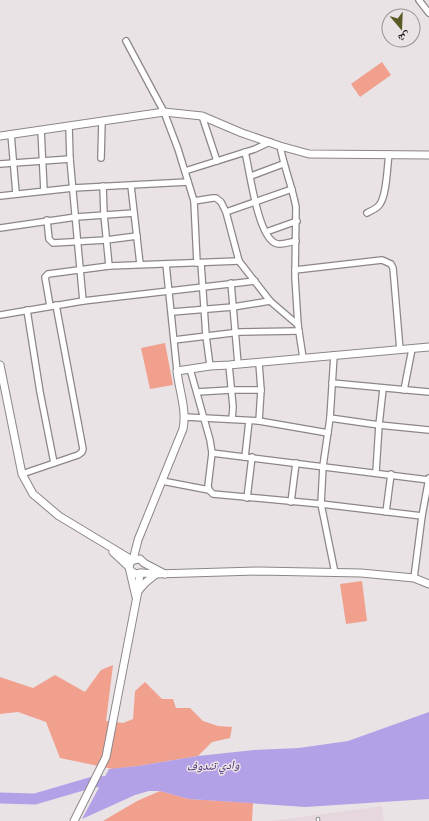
<svg xmlns="http://www.w3.org/2000/svg" width="429" height="821" viewBox="0 0 429 821" font-family="'IBM Plex Sans','Noto Naskh Arabic',sans-serif">
<style>
.built{fill:#e6d7df}
.green{fill:#f0a08d}
.water{fill:#b3a1e7}
.lines{fill:none;stroke-linecap:round;stroke-linejoin:round}
.river{stroke:#b3a1e7;stroke-width:11}
.service-casing{stroke:#8c8689;stroke-width:4.5}
.minor-casing{stroke:#8c8689;stroke-width:8}
.tertiary-casing{stroke:#8c8689;stroke-width:9}
.service{stroke:#fff;stroke-width:2.5}
.minor{stroke:#fff;stroke-width:5.5}
.tertiary{stroke:#fff;stroke-width:7}
.labels{text-anchor:middle;dominant-baseline:central;stroke-width:3;stroke-linejoin:round;paint-order:stroke}
.water-label{font-size:12px;font-style:italic;fill:#432575;stroke:#eae3e6}
</style>
<rect width="100%" height="100%" fill="#eae3e6"/>
<path class="built" d="M382,806L384,821H270Z"/>
<g class="green">
<path d="M382,62L391,75L360,97L351,84Z"/>
<path d="M165,343L173,385L150,389L141,348Z"/>
<path d="M362,581L367,621L346,624L340,584Z"/>
<path d="M113,665L106,721L123,723L133,719L135,691L145,682L162,699H173L176,708H190L203,721L218,726L232,727L230,738L212,742L198,756L138,766L113,769L60,758L46,722L18,712L0,714V677L33,688L55,675L85,692L101,670Z"/>
<path d="M160,791L189,799L253,803L252,821H103L137,801Z"/>
</g>
<path class="water" d="M429,712V799L305,807L189,799L160,791H149L135,795L82,819L109,769L138,766L198,756L254,750L299,748L348,741Z"/>
<g class="lines">
<path class="river" d="M0,798L35,799L93,782L118,781"/>
<g class="service-casing">
<path id="service" d="M318,819V821"/>
</g>
<g class="minor-casing">
<g id="minor">
<path d="M419,0L429,13"/>
<path d="M126,41L164,112L178,149L194,201L197,263"/>
<path d="M202,116L217,161"/>
<path d="M69,126L70,159L83,301"/>
<path d="M41,130L44,191"/>
<path d="M11,134L16,193"/>
<path d="M280,146C284,167 292,186 296,207L295,277L298,325L303,358"/>
<path d="M245,152C250,171 257,234 275,243C281,246 290,242 296,241"/>
<path d="M101,158L102,121"/>
<path d="M0,164L70,159"/>
<path d="M185,171L255,149L270,142"/>
<path d="M251,176L283,164"/>
<path d="M103,186L104,215L109,266"/>
<path d="M131,186L140,264"/>
<path d="M0,196L73,188L188,182"/>
<path d="M194,201L213,198H216L221,202L226,212L239,261L270,301L298,325"/>
<path d="M226,212L292,189"/>
<path d="M367,213C372,210 377,209 380,204C387,194 387,167 389,154"/>
<path d="M47,220L49,239L53,243L106,240L137,236"/>
<path d="M0,228L76,217L134,213"/>
<path d="M266,232L297,221"/>
<path d="M201,263L206,336L210,366"/>
<path d="M166,264L177,371"/>
<path d="M295,270L382,260L391,264L393,268L394,279L400,350"/>
<path d="M231,283L238,364"/>
<path d="M50,306L45,277L48,274L109,266L239,261"/>
<path d="M27,310L40,392L54,463"/>
<path d="M172,312L233,307L270,301"/>
<path d="M0,315L83,301L255,281"/>
<path d="M174,340L240,332L299,331"/>
<path d="M334,355L330,418L323,466L321,504L335,573"/>
<path d="M229,365L233,407L232,419"/>
<path d="M190,369L210,440L212,453L208,486L209,490L213,494L321,504L422,516"/>
<path d="M332,383L429,392"/>
<path d="M404,390L412,349"/>
<path d="M197,392L231,390H261"/>
<path d="M185,417L259,421L328,433"/>
<path d="M330,418L379,425L429,430"/>
<path d="M259,421L261,390L259,363"/>
<path d="M212,453L429,480"/>
<path d="M245,457L249,421"/>
<path d="M376,472L379,425L383,389"/>
<path d="M22,474L78,455L82,452L83,449L56,305"/>
<path d="M162,481L209,490"/>
<path d="M247,498L252,457"/>
<path d="M291,502L296,463"/>
<path d="M386,512L391,474"/>
<path d="M414,578L422,516L429,478"/>
</g>
</g>
<g class="tertiary-casing">
<g id="tertiary">
<path d="M0,136L164,112L202,116L242,133L280,146L309,154L429,155"/>
<path d="M0,365L22,474L33,494L59,516L132,560"/>
<path d="M113,552L129,567"/>
<path d="M133,560L140,559L144,563L165,574"/>
<path d="M131,571L136,574L142,573L156,574L259,571L361,573L414,578L429,584"/>
<path d="M138,591L145,583L156,574"/>
<path d="M136,597L129,567L130,563L133,560L138,540L183,429C187,410 179,390 177,371L210,366L229,365L429,347"/>
<path d="M74,821L106,757L138,591L140,573"/>
</g>
</g>
<use href="#service" class="service"/>
<use href="#minor" class="minor"/>
<use href="#tertiary" class="tertiary"/>
</g>
<g class="labels">
<g class="water-label">
<text transform="translate(213 765) rotate(-2)">وادي تندوف</text>
</g>
</g>
<g transform="translate(401 28) rotate(161)"><circle r="19" fill="#eae3e6" stroke="#979294"/>
<path d="M0-3L7 15L0 10L-7 15Z" fill="#5b5a26"/>
<text y="-6" font-size="11" font-weight="bold" text-anchor="middle" fill="#1b1819">ش</text>
</g>
</svg>
